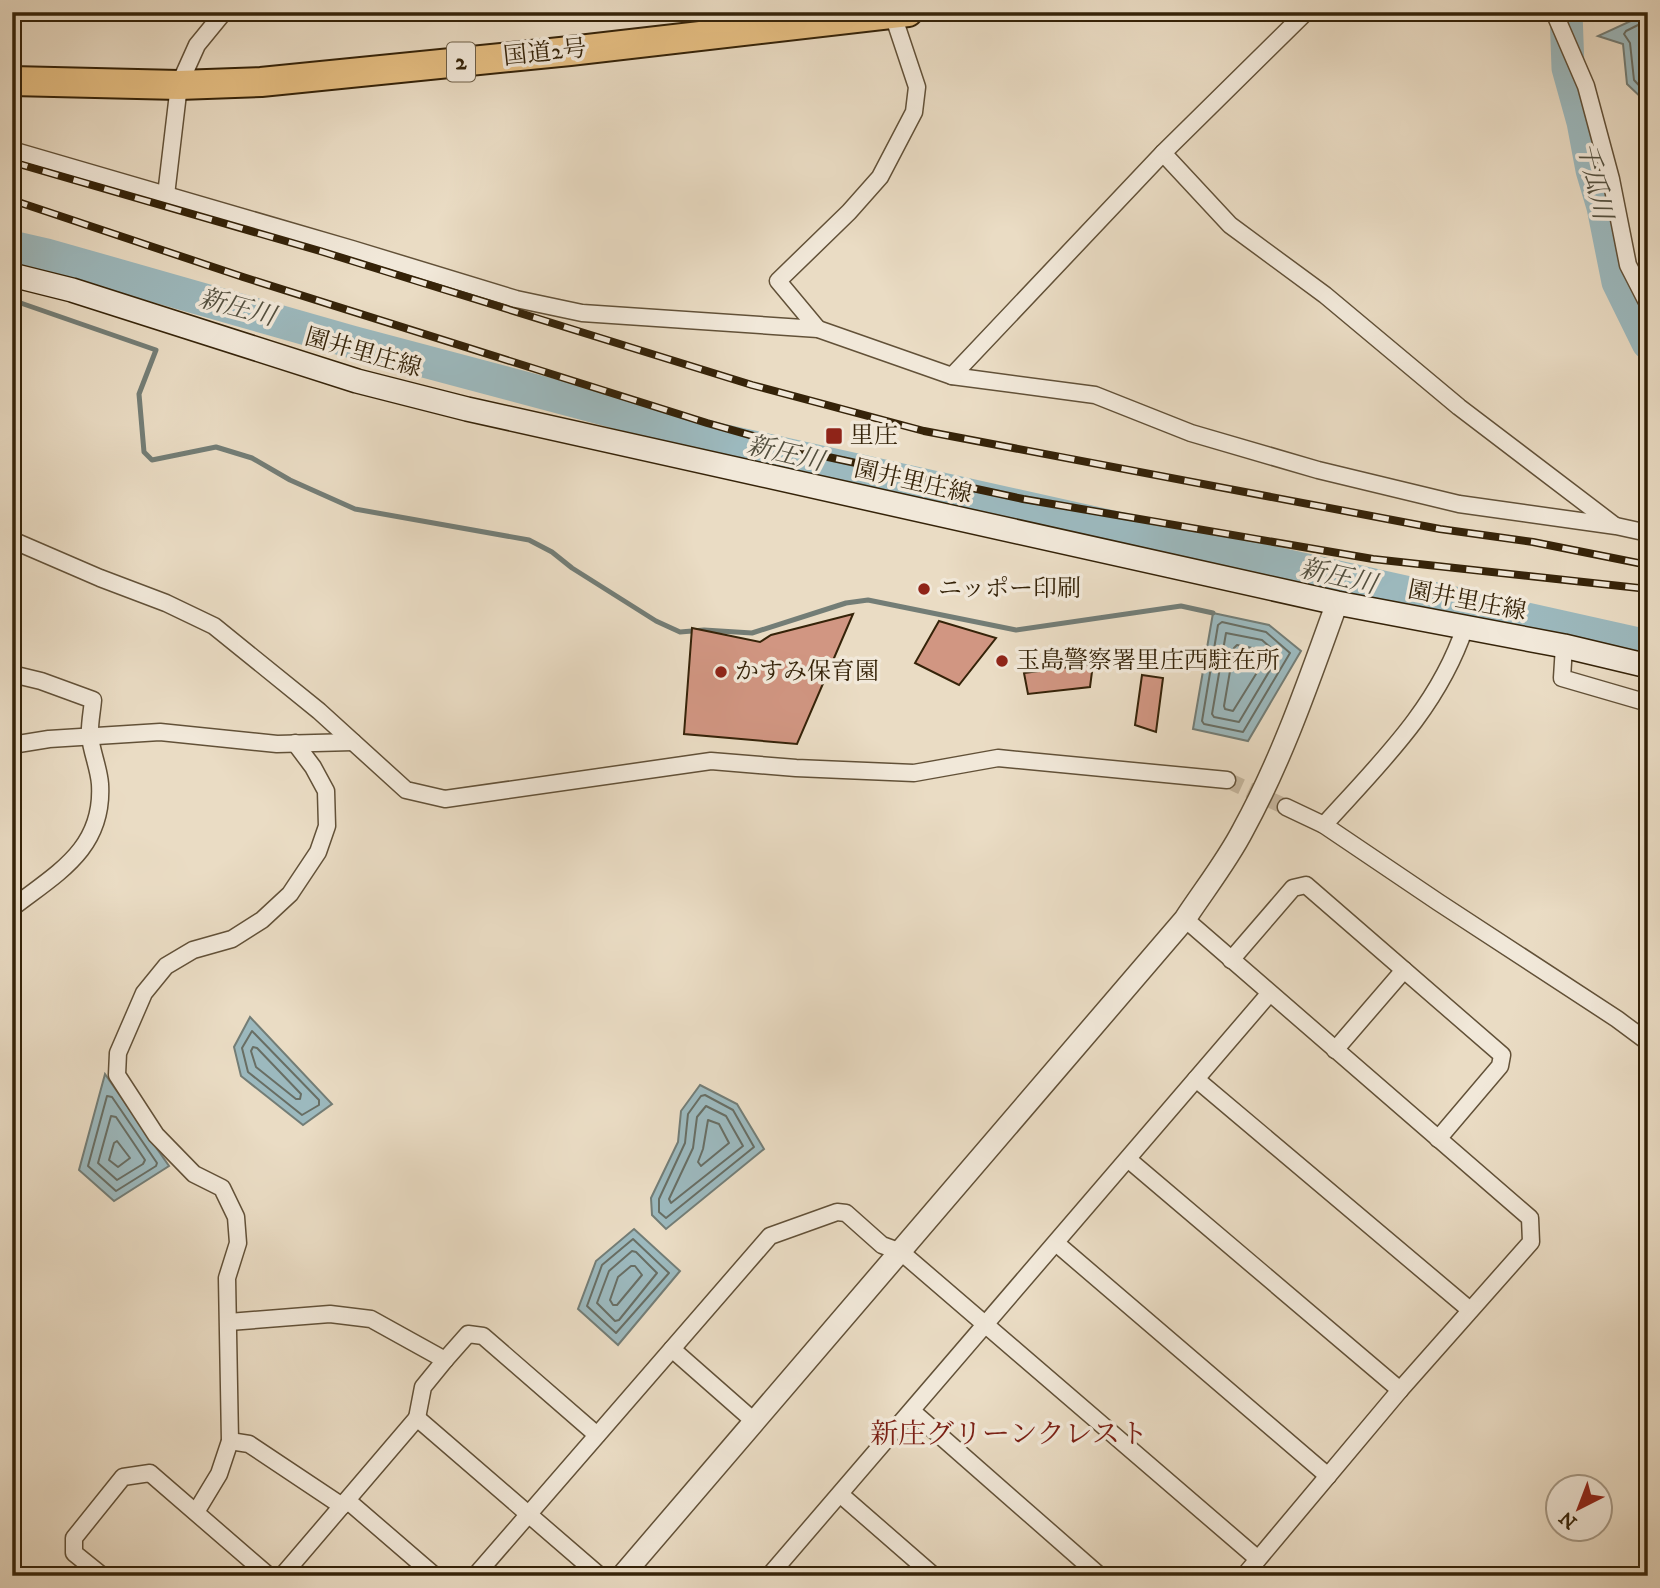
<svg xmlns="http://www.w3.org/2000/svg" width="1660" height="1588" viewBox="0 0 1660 1588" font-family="'IM FELL DW Pica','Noto Serif JP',serif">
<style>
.water{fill:#9cb9be;stroke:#737d76;stroke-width:2}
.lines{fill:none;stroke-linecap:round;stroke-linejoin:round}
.shore{stroke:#686e64;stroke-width:2}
.stream{stroke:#737d76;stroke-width:5}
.river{stroke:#9cb9be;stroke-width:33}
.building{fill:#d19682;stroke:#352309;stroke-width:2}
.minor-tunnel{stroke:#c6b79f;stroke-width:16;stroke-dasharray:16 8;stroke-linecap:butt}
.minor-casing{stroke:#625138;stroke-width:19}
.tertiary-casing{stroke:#625138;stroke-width:24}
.secondary-casing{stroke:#352309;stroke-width:26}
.trunk-casing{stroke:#352309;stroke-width:32}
.minor{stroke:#f1e8d9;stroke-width:16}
.tertiary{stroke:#f1e8d9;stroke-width:21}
.secondary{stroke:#f1e8d9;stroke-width:23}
.trunk{stroke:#e5be82;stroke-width:28}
.rail-casing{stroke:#352309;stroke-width:8}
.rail{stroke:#f1e8d9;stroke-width:5;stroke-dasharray:16;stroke-linecap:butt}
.poi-dot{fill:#8f2418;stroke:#f1e8d9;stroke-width:2.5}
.labels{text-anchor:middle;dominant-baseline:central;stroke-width:7;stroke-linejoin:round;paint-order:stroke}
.shield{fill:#f1e8d9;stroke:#6d5e47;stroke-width:2}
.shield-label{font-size:23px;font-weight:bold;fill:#352309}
.street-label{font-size:24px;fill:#352309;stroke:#f1e8d9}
.poi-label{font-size:24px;fill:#352309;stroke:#f1e8d9;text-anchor:start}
.water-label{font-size:26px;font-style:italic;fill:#54503f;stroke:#f1e8d9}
.quarter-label{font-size:28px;fill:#7a1f14;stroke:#f1e8d9}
</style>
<rect width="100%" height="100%" fill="#eadcc4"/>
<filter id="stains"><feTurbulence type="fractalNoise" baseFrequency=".00286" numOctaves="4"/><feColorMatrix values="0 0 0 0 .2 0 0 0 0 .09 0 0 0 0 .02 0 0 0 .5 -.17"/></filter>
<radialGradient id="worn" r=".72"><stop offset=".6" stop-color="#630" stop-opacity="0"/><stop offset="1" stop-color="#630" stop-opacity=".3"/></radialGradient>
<g class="water">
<path d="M1648,13V104L1627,84L1623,44L1598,36Z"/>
<path d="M1213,613L1269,625L1301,651L1248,741L1193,729Z"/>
<path d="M250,1017L332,1104L303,1125L241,1076L234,1047Z"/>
<path d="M105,1074L169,1166L114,1201L79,1170Z"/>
<path d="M700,1085L737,1104L764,1149L666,1229L652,1215L651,1198L678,1142L681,1111Z"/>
<path d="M634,1229L680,1271L618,1345L578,1309L596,1261Z"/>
</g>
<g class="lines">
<g class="shore">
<path d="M1648,20L1626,31L1624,34L1630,43L1634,80L1648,95"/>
<path d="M1222,622L1266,632L1290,653L1243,732L1204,724L1202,721L1218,625Z"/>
<path d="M1226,633L1262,640L1279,655L1239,722L1214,717L1212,714Z"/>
<path d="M1237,645L1257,649L1266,658L1233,711L1225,709L1224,706L1234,648Z"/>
<path d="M252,1031L319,1100V1105L302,1115L248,1072L242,1048Z"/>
<path d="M253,1047L257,1048L301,1094L300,1099H296L256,1067L251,1051Z"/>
<path d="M705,1095L733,1110L754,1147L666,1218L659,1212V1199L685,1143L688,1114L701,1096Z"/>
<path d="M107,1096L112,1097L157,1163L156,1166L116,1191L88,1166Z"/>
<path d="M706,1106L726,1116L743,1146L671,1203L669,1199L693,1148L697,1117Z"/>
<path d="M111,1116L116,1117L145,1160L143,1164L117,1180L98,1163Z"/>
<path d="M708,1120L719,1124L729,1143L701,1166L698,1162L703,1149Z"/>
<path d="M117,1141L130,1158L118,1167L109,1160L114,1143Z"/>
<path d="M633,1239L669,1273L616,1333L587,1306L602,1265Z"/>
<path d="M632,1251L636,1252L657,1273L619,1320L615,1321L597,1303L609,1271Z"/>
<path d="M631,1266H635L642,1275L617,1305H613L610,1300L618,1277Z"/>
</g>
<path class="stream" d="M12,300L156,350L139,394L144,452L152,460L216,447L252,458L290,480L355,509L529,540L552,552L572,568L656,621L680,632L704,630L752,633L846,603L868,600L1016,630L1181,606L1213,613"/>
<g class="river">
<path d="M1566,12L1568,68L1583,122L1592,170L1603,207L1618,282L1648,343"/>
<path d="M12,247L47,255L352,342L717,439L1648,646"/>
</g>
</g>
<g class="building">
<path d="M853,614L797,744L684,734L692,628L760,642L771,635Z"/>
<path d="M939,621L996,638L959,685L915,663Z"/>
<path d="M1093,664L1090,687L1028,694L1024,673Z"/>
<path d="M1142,675L1163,678L1156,732L1135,725Z"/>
</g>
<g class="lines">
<path class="minor-tunnel" d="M1227,780L1286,807"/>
<g class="minor-casing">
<g id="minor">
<path d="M1554,12L1586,86L1611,179L1628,265L1648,304"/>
<path d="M12,150L352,249L516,299L582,313L818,329L952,376L1095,395L1191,433L1318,470L1459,504L1616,526L1648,533"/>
<path d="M1163,153L1230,225L1325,295L1459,407L1614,525"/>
<path d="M166,195L179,85L197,45L224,12"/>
<path d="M818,329L778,281L849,212L880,177L914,112L917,87L892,12"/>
<path d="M952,376L1163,153L1306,12"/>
<path d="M12,540L100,578L166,603L214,626L319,711L406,790L445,799L711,761L796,768L914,773L998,758L1227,780"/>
<path d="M1564,646L1562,678L1648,703"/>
<path d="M12,674L41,681L93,700C92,712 89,725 90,737C92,753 99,769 100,784C104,849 57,873 12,908"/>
<path d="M12,745L49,739L160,732L277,744L353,742"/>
<path d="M1286,807L1324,825L1438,902L1617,1019L1648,1042"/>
<path d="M1324,825C1380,763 1438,708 1465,627"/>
<path d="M1185,919L1530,1218L1531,1242L1400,1390L1244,1576"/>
<path d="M1231,960L1293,888L1306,885L1502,1055L1500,1066L1438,1139"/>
<path d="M1335,1050L1404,970"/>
<path d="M1196,1079L1470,1310"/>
<path d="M1129,1160L1400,1390"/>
<path d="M1056,1243L1328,1476"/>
<path d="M229,1322L330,1314L371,1319L445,1360L423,1387L417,1418"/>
<path d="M672,1349L755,1422"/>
<path d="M445,1360L468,1334L483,1336L597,1435"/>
<path d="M912,1411L1100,1576"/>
<path d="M230,1441L249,1444L342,1506"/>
<path d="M841,1495L934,1576"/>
<path d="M348,1501L435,1576"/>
<path d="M196,1512L219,1474L230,1441L227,1278L238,1243L236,1217L222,1188L194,1174L156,1135L117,1075L118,1053L144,993L166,966L193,950L232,939L262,920L290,894L318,852L327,826L326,791L313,767L295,743"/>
<path d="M98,1576L100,1574L74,1553V1538L123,1477L150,1473L269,1576"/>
<path d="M282,1576L417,1418L600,1576"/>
<path d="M475,1576L770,1236L837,1212L846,1213L882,1245L901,1252L1258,1559"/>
<path d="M769,1576L1269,994"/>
</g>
</g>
<g class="tertiary-casing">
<path id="tertiary" d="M622,1576L1185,919C1204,890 1227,861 1243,830C1283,757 1309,680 1337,603"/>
</g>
<g class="secondary-casing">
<path id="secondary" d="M12,275L72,290L357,381L467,409L1337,603L1564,646L1648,666"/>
</g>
<g class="trunk-casing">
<path id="trunk" d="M12,81L179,85L261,82L570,51L908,12"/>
</g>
<use href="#minor" class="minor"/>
<use href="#tertiary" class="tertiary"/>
<use href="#secondary" class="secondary"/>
<use href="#trunk" class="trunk"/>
<g class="rail-casing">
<g id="rail">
<path d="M12,162L320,251L752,385L924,431L1440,529L1533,542L1648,565"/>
<path d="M12,200L243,277L707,423L828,457L1023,499L1373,559L1648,589"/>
</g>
</g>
<use href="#rail" class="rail"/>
</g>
<g class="poi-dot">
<rect x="825" y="427" width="18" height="18" rx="3.5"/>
<circle cx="924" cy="589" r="7"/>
<circle cx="1002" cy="661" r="7"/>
<circle cx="721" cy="672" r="7"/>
</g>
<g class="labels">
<rect class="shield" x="447" y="42.5" width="28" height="39" rx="5"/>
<g class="shield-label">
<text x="461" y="62">2</text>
</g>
<g class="street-label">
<text transform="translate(545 53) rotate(-6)">国道2号</text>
<text transform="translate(363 353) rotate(16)">園井里庄線</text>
<text transform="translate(913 482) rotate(13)">園井里庄線</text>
<text transform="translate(1467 601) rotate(11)">園井里庄線</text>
</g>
<g class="poi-label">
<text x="850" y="436">里庄</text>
<text x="938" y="589">ニッポー印刷</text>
<text x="1016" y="661">玉島警察署里庄西駐在所</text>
<text x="735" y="672">かすみ保育園</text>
</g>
<g class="water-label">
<text transform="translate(1594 181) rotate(77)">千瓜川</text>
<text transform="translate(237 308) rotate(15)">新圧川</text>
<text transform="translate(785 454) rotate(13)">新圧川</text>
<text transform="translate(1338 577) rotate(13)">新圧川</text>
</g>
<g class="quarter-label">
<text x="1009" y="1434">新庄グリーンクレスト</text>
</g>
</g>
<rect width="1660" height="1588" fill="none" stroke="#eadcc4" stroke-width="42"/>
<rect x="14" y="14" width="1632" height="1560" fill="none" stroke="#352309" stroke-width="3.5"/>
<rect x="21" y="21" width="1618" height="1546" fill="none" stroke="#352309" stroke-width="2"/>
<g transform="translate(1579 1508) rotate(222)"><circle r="33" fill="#f1e8d9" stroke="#a69986" stroke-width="2"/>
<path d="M0-5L12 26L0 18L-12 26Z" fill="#8f2418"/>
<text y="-10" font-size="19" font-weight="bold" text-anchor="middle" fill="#352309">N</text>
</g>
<rect width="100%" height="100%" filter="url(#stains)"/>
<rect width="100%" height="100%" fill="url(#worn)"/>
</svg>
